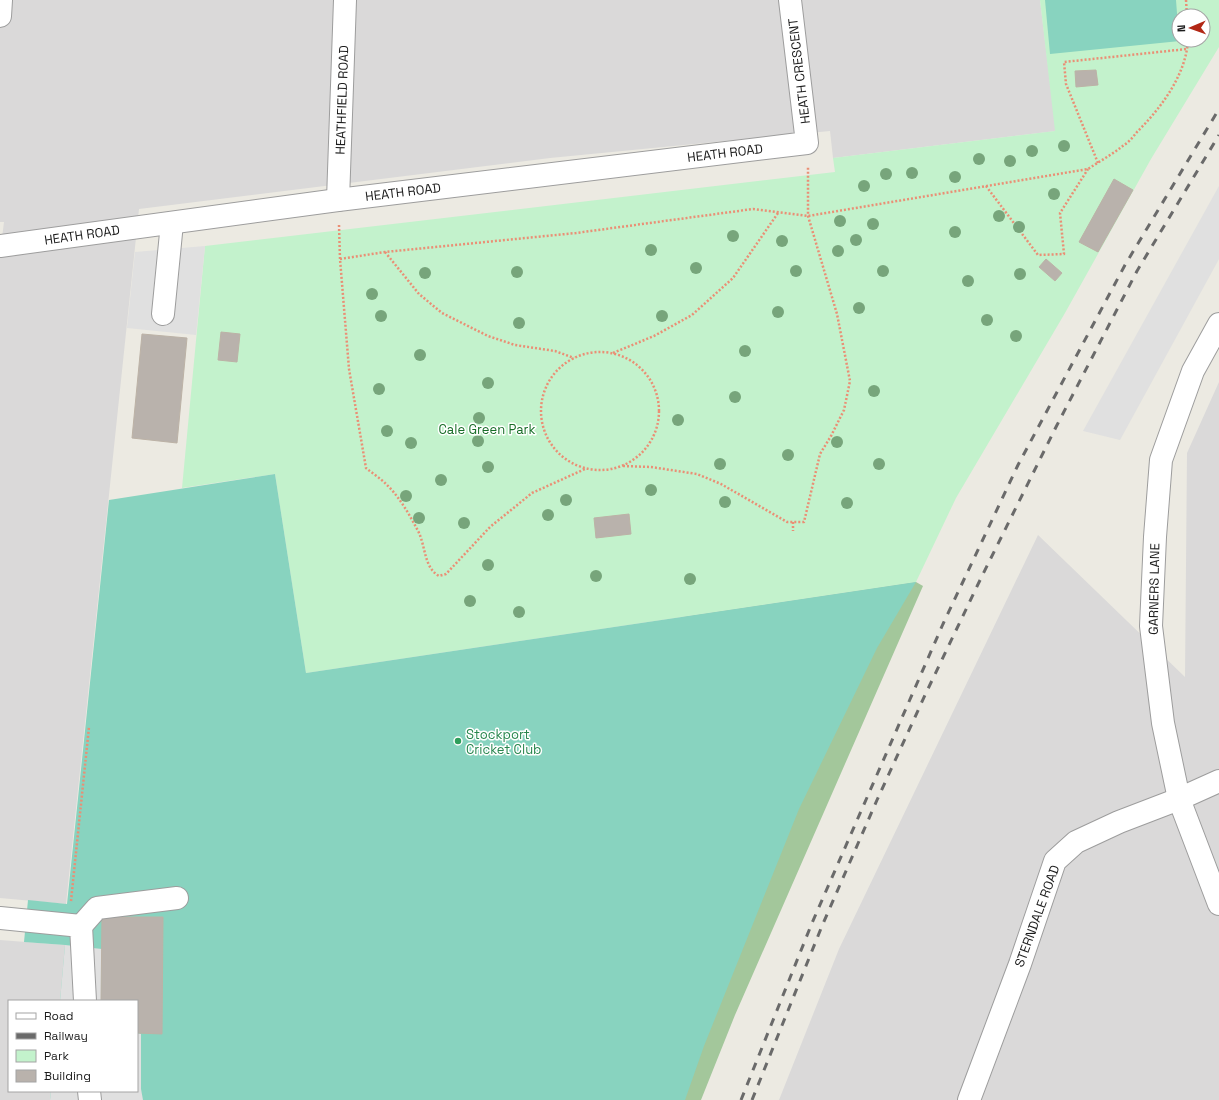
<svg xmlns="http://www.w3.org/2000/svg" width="1219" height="1100" viewBox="0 0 1219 1100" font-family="'Space Grotesk',sans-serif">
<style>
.residential{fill:#dad9d9}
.forest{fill:#a3c79b}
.park{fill:#c3f2cc;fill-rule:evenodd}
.pitch{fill:#88d3bf}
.parking{fill:#e0e0e0}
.building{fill:#b9b2ac;stroke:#bcb2a6}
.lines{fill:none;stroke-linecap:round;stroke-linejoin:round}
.minor-casing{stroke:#9d9d9d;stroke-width:24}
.path{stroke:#ea8f75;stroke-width:2.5;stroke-dasharray:2 2;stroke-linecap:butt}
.minor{stroke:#fff;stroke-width:22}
.rail{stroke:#6a6a6a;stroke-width:3;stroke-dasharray:8 8;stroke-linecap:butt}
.tree{fill:#77a57b}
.leisure-dot{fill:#2e9e5b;stroke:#fff;stroke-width:1.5}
.labels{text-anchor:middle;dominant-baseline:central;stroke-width:3;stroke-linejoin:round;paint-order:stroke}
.street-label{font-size:13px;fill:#1c1c1c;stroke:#fff}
.park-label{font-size:13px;fill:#176d27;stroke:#fff}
.leisure-label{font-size:13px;fill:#27864d;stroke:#fff;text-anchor:start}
</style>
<rect width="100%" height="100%" fill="#eceae2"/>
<g class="residential">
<path d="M0,0H1040L1056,131L833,158L830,131L550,158L139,209L66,904L0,898V254L4,222H0Z"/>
<path d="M1219,382V1100H779L839,949L1038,535L1185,677L1187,453Z"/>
<path d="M0,940L65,945L60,1001H9V1091H51L50,1100H0Z"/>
</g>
<path class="forest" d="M916,582L923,586L735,1015L701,1100H658L683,617Z"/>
<path class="park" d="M1040,0H1219V47L1151,159L1065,313L956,498L916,582L306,673L275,474L182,488L205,246L835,172L833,158L1055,131ZM1179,16H1203V40H1179Z"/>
<g class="pitch">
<path d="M1045,0H1176L1179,40L1180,41L1050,54Z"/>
<path d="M275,474L306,673L916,582L877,648L799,809L704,1046L685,1100H50L51,1091H137V1001H60L65,945L24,942L28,900L67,904L109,500Z"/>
</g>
<g class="parking">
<path d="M1219,186V259L1120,440L1083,431Z"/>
<path d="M205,246L196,335L127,328L135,252Z"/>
<path d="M65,945L102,949L101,1001H60Z"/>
<path d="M137,1033L141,1034V1089L143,1100H50L51,1091H137Z"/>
</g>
<g class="building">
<path d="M1096,70L1098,85L1076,87L1075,71Z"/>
<path d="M1114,179L1133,190L1098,252L1079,242Z"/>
<path d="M1046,259L1062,273L1055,281L1039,267Z"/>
<path d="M221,332L240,334L237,362L218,360Z"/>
<path d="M142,334L187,338L177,443L132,438Z"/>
<path d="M629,514L631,534L596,538L594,518Z"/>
<path d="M102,917H163L162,1034L137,1033V1001H101Z"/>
</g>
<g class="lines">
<g class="minor-casing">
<g id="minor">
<path d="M0,16L1,0"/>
<path d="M338,200L345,0"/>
<path d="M0,246L338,200L807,143L790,0"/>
<path d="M163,314L172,223"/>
<path d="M1219,324L1193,371L1161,460L1155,537L1151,626L1163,723L1179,799L1219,904"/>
<path d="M0,918L81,926L85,1001"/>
<path d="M81,926L97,908L177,898"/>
<path d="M89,1091L90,1100"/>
<path d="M969,1100L1020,964L1055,861L1076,842L1119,822L1179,799L1219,781"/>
</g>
</g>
<g class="path">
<path d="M1186,0L1187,16"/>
<path d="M1098,163L1066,84L1064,62L1187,49"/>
<path d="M986,186L1038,255L1064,254L1060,213L1088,169"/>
<path d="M339,225L340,259L349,369L366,468C372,473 380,478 385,483C399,496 409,514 417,529C426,544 423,567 439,576L446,574L490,527L532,493L585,469"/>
<path d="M385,252L419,294L442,313L488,336L515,345L555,351L574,358"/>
<path d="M340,259L385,252L576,233L753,209L808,216L1088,169C1100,161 1113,154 1124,145C1129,142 1133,137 1137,132C1161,108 1186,75 1188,40"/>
<circle cx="600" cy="411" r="59"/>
<path d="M613,353L654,336L692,315L733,278L778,213"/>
<path d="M623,466L651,467L697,474L721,484L787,522H804L820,454L831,436L844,410L850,381L837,314L808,216V167"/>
<path d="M793,522V531"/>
<path d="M71,901L89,727"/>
</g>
<use href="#minor" class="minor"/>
<g class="rail">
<path d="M741,1100L812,923L943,624L1018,465L1125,265L1219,109"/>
<path d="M752,1100L822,926L877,800L926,693L982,576L1056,427L1137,271L1219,135"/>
</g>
</g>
<g class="tree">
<circle cx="1064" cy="146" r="6"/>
<circle cx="1032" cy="151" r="6"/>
<circle cx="979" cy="159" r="6"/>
<circle cx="1010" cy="161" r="6"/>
<circle cx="912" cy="173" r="6"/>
<circle cx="886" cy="174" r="6"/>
<circle cx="955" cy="177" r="6"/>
<circle cx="864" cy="186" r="6"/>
<circle cx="1054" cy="194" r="6"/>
<circle cx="999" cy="216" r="6"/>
<circle cx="840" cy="221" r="6"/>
<circle cx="873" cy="224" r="6"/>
<circle cx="1019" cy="227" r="6"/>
<circle cx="955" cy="232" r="6"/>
<circle cx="733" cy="236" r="6"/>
<circle cx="856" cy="240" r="6"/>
<circle cx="782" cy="241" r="6"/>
<circle cx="651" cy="250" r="6"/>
<circle cx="838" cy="251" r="6"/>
<circle cx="696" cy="268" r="6"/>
<circle cx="796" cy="271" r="6"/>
<circle cx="883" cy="271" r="6"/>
<circle cx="517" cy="272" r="6"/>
<circle cx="425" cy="273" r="6"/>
<circle cx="1020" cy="274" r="6"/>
<circle cx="968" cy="281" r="6"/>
<circle cx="372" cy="294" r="6"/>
<circle cx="859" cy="308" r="6"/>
<circle cx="778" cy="312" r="6"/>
<circle cx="381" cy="316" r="6"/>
<circle cx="662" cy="316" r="6"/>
<circle cx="987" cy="320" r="6"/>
<circle cx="519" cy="323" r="6"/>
<circle cx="1016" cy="336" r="6"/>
<circle cx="745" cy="351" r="6"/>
<circle cx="420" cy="355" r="6"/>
<circle cx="488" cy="383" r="6"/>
<circle cx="379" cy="389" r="6"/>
<circle cx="874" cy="391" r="6"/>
<circle cx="735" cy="397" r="6"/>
<circle cx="479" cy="418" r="6"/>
<circle cx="678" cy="420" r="6"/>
<circle cx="387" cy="431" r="6"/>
<circle cx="478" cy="441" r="6"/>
<circle cx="837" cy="442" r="6"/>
<circle cx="411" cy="443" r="6"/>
<circle cx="788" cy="455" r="6"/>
<circle cx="720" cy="464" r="6"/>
<circle cx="879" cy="464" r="6"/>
<circle cx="488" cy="467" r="6"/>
<circle cx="441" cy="480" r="6"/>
<circle cx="651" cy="490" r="6"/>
<circle cx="406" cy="496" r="6"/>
<circle cx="566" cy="500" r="6"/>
<circle cx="725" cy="502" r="6"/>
<circle cx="847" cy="503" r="6"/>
<circle cx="548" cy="515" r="6"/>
<circle cx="419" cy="518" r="6"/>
<circle cx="464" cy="523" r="6"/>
<circle cx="488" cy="565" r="6"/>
<circle cx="596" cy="576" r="6"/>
<circle cx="690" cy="579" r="6"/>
<circle cx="470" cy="601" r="6"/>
<circle cx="519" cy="612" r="6"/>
</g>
<circle class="leisure-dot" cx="458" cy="741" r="4"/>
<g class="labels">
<g class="street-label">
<text transform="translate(799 71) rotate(-97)">HEATH CRESCENT</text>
<text transform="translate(342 100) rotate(-88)">HEATHFIELD ROAD</text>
<text transform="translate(725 153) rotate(-7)">HEATH ROAD</text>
<text transform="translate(403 192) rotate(-7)">HEATH ROAD</text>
<text transform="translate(82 235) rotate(-8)">HEATH ROAD</text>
<text transform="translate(1154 589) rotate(-89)">GARNERS LANE</text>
<text transform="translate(1037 916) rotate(-70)">STERNDALE ROAD</text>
</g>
<g class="park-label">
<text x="487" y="429">Cale Green Park</text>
</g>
<g class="leisure-label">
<text x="466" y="734">Stockport<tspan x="466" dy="15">Cricket Club</tspan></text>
</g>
</g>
<rect x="8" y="1000" width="130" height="92" fill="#ffffff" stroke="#a4a4a4"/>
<rect x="16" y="1013" width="20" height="6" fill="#ffffff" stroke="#a4a4a4"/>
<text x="44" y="1020" font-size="12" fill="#1c1c1c">Road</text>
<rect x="16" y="1033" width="20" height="6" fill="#6a6a6a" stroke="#a4a4a4"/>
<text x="44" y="1040" font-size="12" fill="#1c1c1c">Railway</text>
<rect x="16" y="1050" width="20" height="12" fill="#c3f2cc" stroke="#a4a4a4"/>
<text x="44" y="1060" font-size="12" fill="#1c1c1c">Park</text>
<rect x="16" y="1070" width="20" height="12" fill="#b9b2ac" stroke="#a4a4a4"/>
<text x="44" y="1080" font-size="12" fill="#1c1c1c">Building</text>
<g transform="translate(1191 28) rotate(268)"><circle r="19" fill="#ffffff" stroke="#a4a4a4"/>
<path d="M0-3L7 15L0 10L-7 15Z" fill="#b22715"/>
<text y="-6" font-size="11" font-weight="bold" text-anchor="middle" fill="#1c1c1c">N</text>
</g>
</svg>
